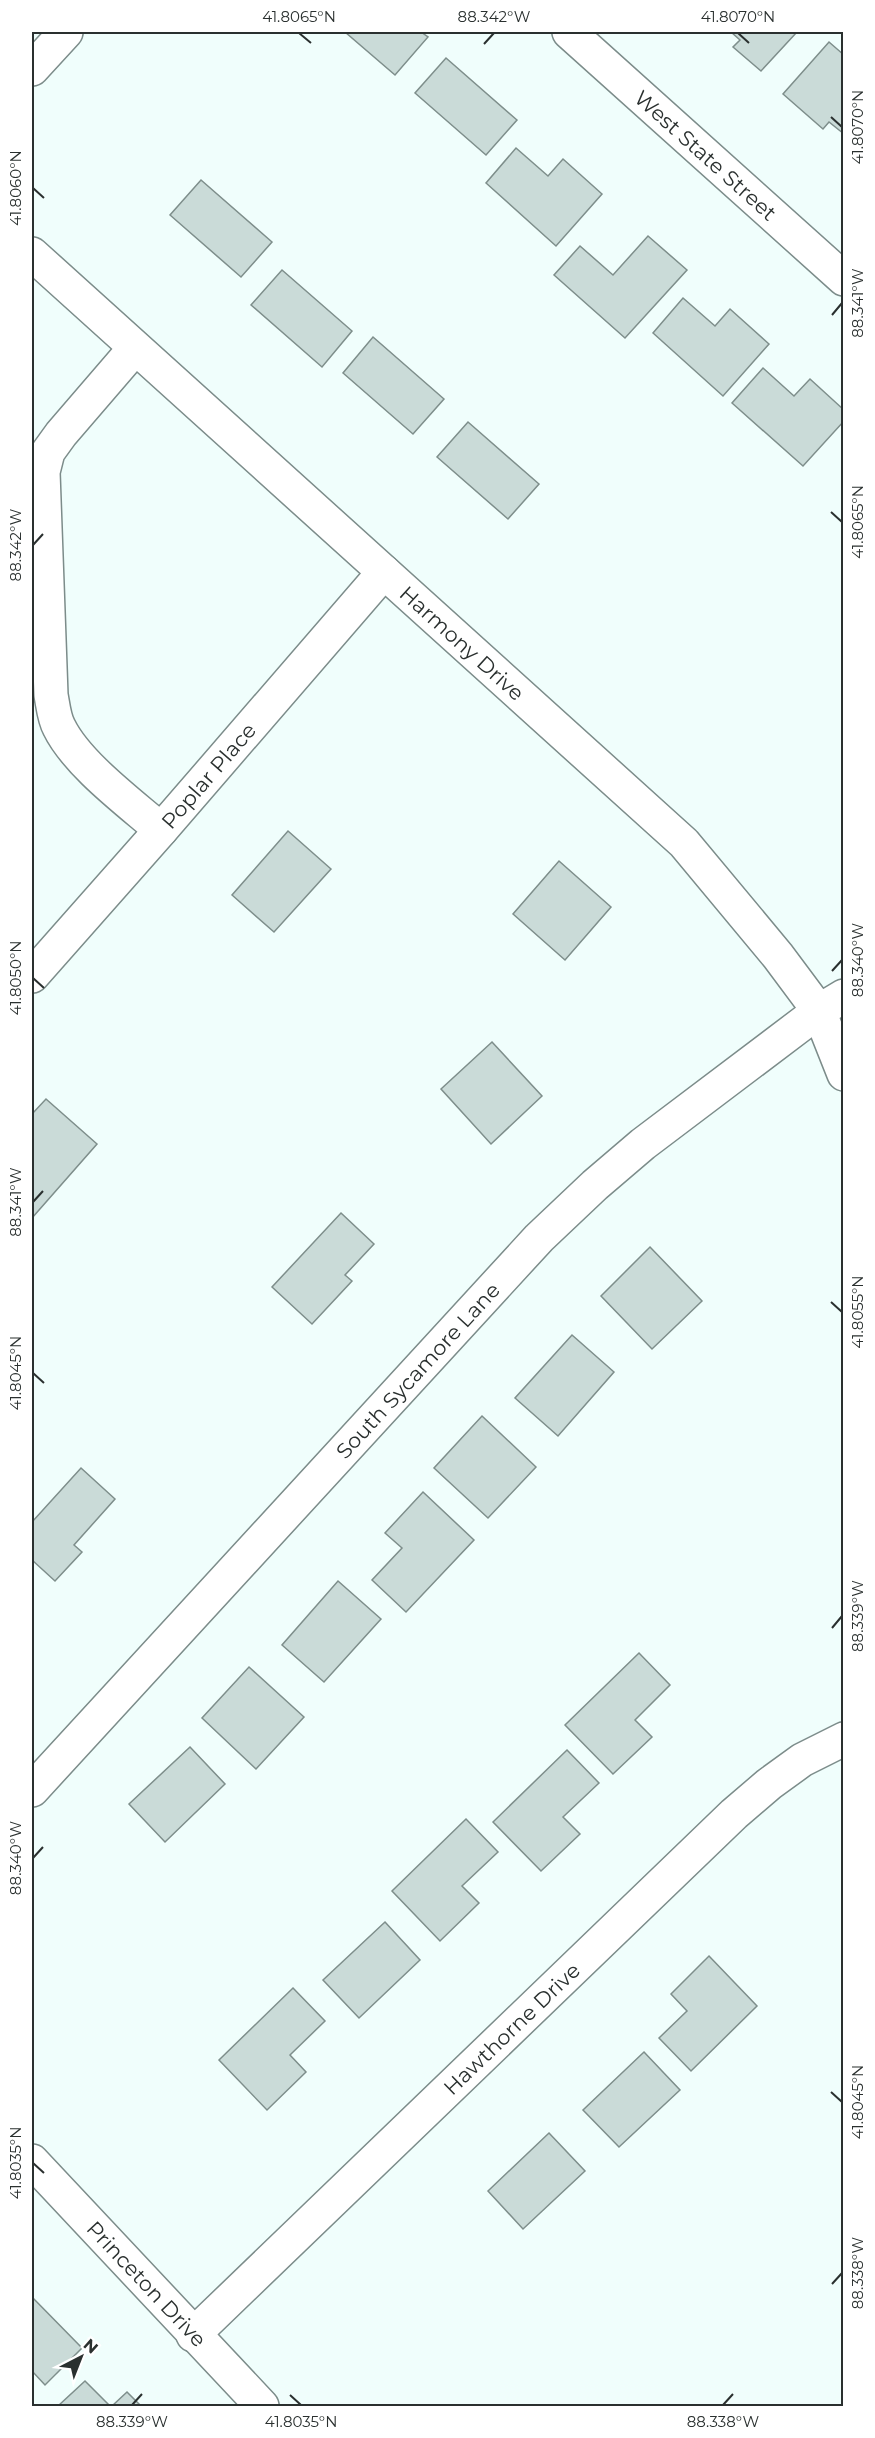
<svg xmlns="http://www.w3.org/2000/svg" width="875" height="2438" viewBox="0 0 875 2438" font-family="Montserrat,sans-serif">
<style>
.building{fill:#cadbd8;stroke:#7e8e8b;stroke-width:1.5}
.lines{fill:none;stroke-linecap:round;stroke-linejoin:round}
.minor-casing{stroke:#7c8c8a;stroke-width:36}
.minor{stroke:#fff;stroke-width:33}
.ticks{fill:none;stroke:#2a302f;stroke-width:2}
.labels{text-anchor:middle;dominant-baseline:central;stroke-width:6;stroke-linejoin:round;paint-order:stroke}
.street-label{font-size:21px;fill:#2a302f;stroke:#fff}
.neatline{fill:none;stroke:#2a302f;stroke-width:2}
.ticks-label{font-size:15px;text-anchor:middle;fill:#2a302f}
</style>
<rect width="100%" height="100%" fill="#f0fefc"/>
<g class="building">
<path d="M345,32H421L428,37L395,75Z"/>
<path d="M731,32H797L761,71L733,47L740,40Z"/>
<path d="M829,42L844,55V134L829,122L823,129L783,94Z"/>
<path d="M446,58L517,120L486,155L415,93Z"/>
<path d="M516,148L548,176L563,159L602,194L556,246L486,183Z"/>
<path d="M201,180L272,242L241,277L170,215Z"/>
<path d="M648,236L687,270L625,338L554,275L580,246L613,275Z"/>
<path d="M282,270L352,331L322,367L251,305Z"/>
<path d="M683,298L715,326L730,309L769,344L723,396L653,333Z"/>
<path d="M373,337L444,399L413,434L343,373Z"/>
<path d="M763,368L794,396L810,379L844,410V421L803,466L732,403Z"/>
<path d="M468,422L539,484L508,519L437,457Z"/>
<path d="M288,831L331,869L274,932L232,895Z"/>
<path d="M559,861L611,907L565,960L513,914Z"/>
<path d="M492,1042L542,1096L491,1144L441,1089Z"/>
<path d="M46,1099L97,1144L32,1218V1114Z"/>
<path d="M341,1213L374,1244L345,1275L352,1281L312,1324L272,1287Z"/>
<path d="M650,1247L702,1301L652,1349L601,1296Z"/>
<path d="M572,1335L614,1372L558,1436L515,1398Z"/>
<path d="M482,1416L536,1467L488,1518L434,1468Z"/>
<path d="M81,1468L115,1499L74,1545L82,1552L55,1581L32,1560V1522Z"/>
<path d="M423,1492L474,1540L406,1612L372,1580L402,1548L385,1533Z"/>
<path d="M338,1581L381,1619L324,1682L282,1645Z"/>
<path d="M639,1653L670,1685L635,1720L652,1737L613,1774L565,1725Z"/>
<path d="M249,1667L304,1717L256,1769L202,1718Z"/>
<path d="M190,1747L225,1784L165,1842L129,1804Z"/>
<path d="M567,1750L599,1783L563,1817L580,1834L541,1871L493,1822Z"/>
<path d="M466,1819L498,1852L462,1886L479,1903L440,1941L392,1891Z"/>
<path d="M385,1922L420,1960L359,2018L323,1980Z"/>
<path d="M709,1956L757,2006L691,2071L659,2038L687,2011L671,1994Z"/>
<path d="M293,1988L325,2021L290,2055L306,2072L267,2110L219,2060Z"/>
<path d="M644,2052L680,2090L619,2147L583,2110Z"/>
<path d="M549,2133L585,2171L523,2229L488,2191Z"/>
<path d="M32,2297L82,2348L45,2385L32,2371Z"/>
<path d="M85,2381L110,2406H58Z"/>
<path d="M127,2392L141,2406H112Z"/>
</g>
<g class="lines">
<g class="minor-casing">
<g id="minor">
<path id="s1" d="M569,32L844,279"/>
<path d="M32,69L66,32"/>
<path id="s2" d="M32,254L684,843L778,956L819,1011L844,1074"/>
<path d="M135,348L61,434L48,452L43,472L51,695C53,705 54,718 59,727C77,764 130,803 161,830"/>
<path id="s3" d="M32,976L161,830L384,572"/>
<path id="s4" d="M32,1790L539,1238L595,1185L643,1144L819,1011L844,996"/>
<path id="s5" d="M32,2161L262,2406"/>
<path id="s6" d="M193,2335L734,1814L769,1784L802,1760L844,1739"/>
</g>
</g>
<use href="#minor" class="minor"/>
</g>
<path class="ticks" d="M299,33L311,43M738,33L749,43M484,44L494,33M831,117L842,127M33,188L44,198M832,315L842,303M831,512L842,522M33,545L43,534M832,971L842,960M33,978L44,988M33,1202L43,1191M831,1302L842,1312M33,1373L44,1383M832,1628L842,1616M33,1858L43,1847M831,2092L842,2102M33,2163L44,2173M832,2284L842,2273M290,2395L301,2405M132,2405L142,2394M723,2405L733,2394"/>
<g class="labels">
<g class="street-label">
<text stroke="none"><textPath href="#s1" startOffset="184">West State Street</textPath></text>
<text stroke="none"><textPath href="#s2" startOffset="580">Harmony Drive</textPath></text>
<text stroke="none"><textPath href="#s3" startOffset="267">Poplar Place</textPath></text>
<text stroke="none"><textPath href="#s4" startOffset="570">South Sycamore Lane</textPath></text>
<text stroke="none"><textPath href="#s6" startOffset="442">Hawthorne Drive</textPath></text>
<text stroke="none"><textPath href="#s5" startOffset="168">Princeton Drive</textPath></text>
</g>
</g>
<rect width="875" height="2438" fill="none" stroke="#ffffff" stroke-width="66"/>
<g transform="translate(81 2357) rotate(42)" stroke="#ffffff" stroke-width="4.5" paint-order="stroke">
<path d="M0-4.5L10 22L0 15L-10 22Z" fill="#2a302f"/>
<text y="-9" font-size="16" font-weight="bold" text-anchor="middle" fill="#2a302f">N</text>
</g>
<rect x="33" y="33" width="809" height="2372" class="neatline"/>
<g class="ticks-label">
<text x="299" y="22">41.8065°N</text>
<text x="494" y="22">88.342°W</text>
<text x="738" y="22">41.8070°N</text>
<text transform="translate(858 127) rotate(-90)" y="5">41.8070°N</text>
<text transform="translate(16 188) rotate(-90)" y="5">41.8060°N</text>
<text transform="translate(858 303) rotate(-90)" y="5">88.341°W</text>
<text transform="translate(858 522) rotate(-90)" y="5">41.8065°N</text>
<text transform="translate(16 545) rotate(-90)" y="5">88.342°W</text>
<text transform="translate(858 960) rotate(-90)" y="5">88.340°W</text>
<text transform="translate(16 978) rotate(-90)" y="5">41.8050°N</text>
<text transform="translate(16 1202) rotate(-90)" y="5">88.341°W</text>
<text transform="translate(858 1312) rotate(-90)" y="5">41.8055°N</text>
<text transform="translate(16 1373) rotate(-90)" y="5">41.8045°N</text>
<text transform="translate(858 1616) rotate(-90)" y="5">88.339°W</text>
<text transform="translate(16 1858) rotate(-90)" y="5">88.340°W</text>
<text transform="translate(858 2102) rotate(-90)" y="5">41.8045°N</text>
<text transform="translate(16 2163) rotate(-90)" y="5">41.8035°N</text>
<text transform="translate(858 2273) rotate(-90)" y="5">88.338°W</text>
<text x="132" y="2427">88.339°W</text>
<text x="301" y="2427">41.8035°N</text>
<text x="723" y="2427">88.338°W</text>
</g>
</svg>
